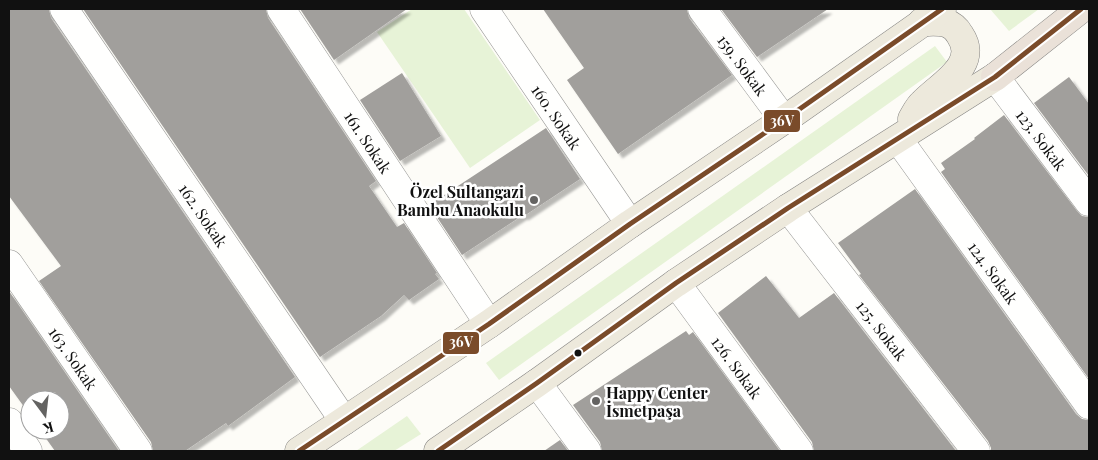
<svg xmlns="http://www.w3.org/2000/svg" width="1098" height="460" viewBox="0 0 1098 460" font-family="'Playfair Display',serif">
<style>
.green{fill:#e7f3d7}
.building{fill:#a19f9c;filter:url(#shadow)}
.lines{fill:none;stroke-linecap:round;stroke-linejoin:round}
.minor-casing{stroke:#979795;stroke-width:29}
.major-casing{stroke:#858482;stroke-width:29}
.highway-casing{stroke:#858482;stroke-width:29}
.minor{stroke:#fffffe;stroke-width:28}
.major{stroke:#ede9dc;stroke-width:28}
.highway{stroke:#eae1d8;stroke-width:28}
.bus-1-casing{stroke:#fff;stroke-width:9}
.bus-1{stroke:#7a4b2a;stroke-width:5}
.poi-dot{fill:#646362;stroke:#fff;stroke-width:2}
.bus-dot{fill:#111;stroke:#fff;stroke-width:2}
.labels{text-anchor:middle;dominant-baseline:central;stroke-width:5;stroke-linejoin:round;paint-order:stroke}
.street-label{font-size:16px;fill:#111;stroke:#fff}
.poi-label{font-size:16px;font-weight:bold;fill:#111;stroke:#fff;text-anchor:end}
.line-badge{stroke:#fff;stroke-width:2}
.badge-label{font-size:14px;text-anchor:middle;font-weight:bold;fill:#fff}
</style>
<defs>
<filter id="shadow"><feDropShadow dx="4.5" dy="4.5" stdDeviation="1" flood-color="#0004"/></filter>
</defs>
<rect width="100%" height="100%" fill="#fdfcf7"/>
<g class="green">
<path d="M412,9H464L540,120L470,168L377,32Z"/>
<path d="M990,9H1039L1009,31Z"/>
<path d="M935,46L947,62L499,380L486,363Z"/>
<path d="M407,416L421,434L394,451H356Z"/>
</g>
<g class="building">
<path d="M9,9H49L51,18L295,377L228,426L226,423L185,451H153L151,442L39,281L61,266L9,196Z"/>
<path d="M83,9H266L268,18L376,181L369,186L397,227L404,223L437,273L435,274L439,279L409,300L404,295L381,316L320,357Z"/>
<path d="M300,9H407L334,60Z"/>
<path d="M543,9H687L689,18L732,75L618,154L567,80L584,68Z"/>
<path d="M721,9H828L757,57Z"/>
<path d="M402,73L441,136L400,161L360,100Z"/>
<path d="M1069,77L1089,104V176L1034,103Z"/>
<path d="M1004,115L1077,211L1082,216L1089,217V379L941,172L945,169L941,163L975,139L974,138Z"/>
<path d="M546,128L580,179L524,216L523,215L462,255L429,205Z"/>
<path d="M915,189L1076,414L1082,419L1089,420V451H991V448L988,441L859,275L861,274L838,243Z"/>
<path d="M766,276L799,318L834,293L956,451H814L812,442L718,313Z"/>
<path d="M9,291L119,451H55L40,430H60V400H30V415L9,386Z"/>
<path d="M686,331L689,335L693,332L780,451H602L600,442L573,405Z"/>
<path d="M560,440L568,451H544Z"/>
</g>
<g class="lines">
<g class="minor-casing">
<g id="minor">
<path id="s1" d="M64,9L344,421"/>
<path id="s2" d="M281,9L489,324"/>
<path id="s3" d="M484,9L630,224"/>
<path id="s4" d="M702,9L784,120"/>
<path id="s5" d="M995,77L1089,202"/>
<path id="s6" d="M898,139L1089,405"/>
<path id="s7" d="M788,208L976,451"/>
<path id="s8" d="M9,264L138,451"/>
<path id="s9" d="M676,283L799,451"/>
<path d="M537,383L587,451"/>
<path d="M9,422L28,451"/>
</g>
</g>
<g class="major-casing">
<g id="major">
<path d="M912,119C915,114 918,107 923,103C940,85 980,65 960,35C951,19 938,22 922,22"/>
<path d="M299,451L489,324L630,224L784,120L942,9"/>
<path d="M438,451L537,383L676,283L788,208L995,77"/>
</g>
</g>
<g class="highway-casing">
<path id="highway" d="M995,77L1081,9"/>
</g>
<use href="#minor" class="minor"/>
<use href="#major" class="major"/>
<use href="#highway" class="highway"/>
<g class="bus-1-casing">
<g id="bus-1">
<path d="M299,451L489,324L630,224L784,120L942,9"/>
<path d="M438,451L537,383L676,283L788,208L995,77L1081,9"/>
</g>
</g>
<use href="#bus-1" class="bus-1"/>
</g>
<g class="poi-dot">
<circle cx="534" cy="200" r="5"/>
<circle cx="596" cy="401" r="5"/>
</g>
<circle class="bus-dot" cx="578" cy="353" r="4.5"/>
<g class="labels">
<g class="street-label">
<text stroke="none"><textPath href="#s4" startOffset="69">159. Sokak</textPath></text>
<text stroke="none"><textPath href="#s3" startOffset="130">160. Sokak</textPath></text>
<text stroke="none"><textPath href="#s5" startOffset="78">123. Sokak</textPath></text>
<text stroke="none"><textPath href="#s2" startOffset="159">161. Sokak</textPath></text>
<text stroke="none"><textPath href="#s1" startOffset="249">162. Sokak</textPath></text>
<text stroke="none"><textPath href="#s6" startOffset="164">124. Sokak</textPath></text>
<text stroke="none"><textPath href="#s7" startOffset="154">125. Sokak</textPath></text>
<text stroke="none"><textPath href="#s8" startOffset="114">163. Sokak</textPath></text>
<text stroke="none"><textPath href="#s9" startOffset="104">126. Sokak</textPath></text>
</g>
<g class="poi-label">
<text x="524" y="191">Özel Sultangazi<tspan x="524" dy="18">Bambu Anaokulu</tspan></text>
<text x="606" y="392" text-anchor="start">Happy Center<tspan x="606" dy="18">İsmetpaşa</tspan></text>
</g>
</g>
<g class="line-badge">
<rect x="763" y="109" width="38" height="24" rx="5" fill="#7a4b2a"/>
<rect x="442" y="331" width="38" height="24" rx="5" fill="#7a4b2a"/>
</g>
<g class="badge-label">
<text x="782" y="126">36V</text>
<text x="461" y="347">36V</text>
</g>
<rect width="1098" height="460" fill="none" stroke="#111111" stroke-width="20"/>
<g transform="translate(45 415) rotate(165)"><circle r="24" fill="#ffffff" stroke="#a0a0a0"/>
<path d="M0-4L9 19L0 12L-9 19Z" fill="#646362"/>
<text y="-8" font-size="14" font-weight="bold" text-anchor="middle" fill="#111111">K</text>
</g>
</svg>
